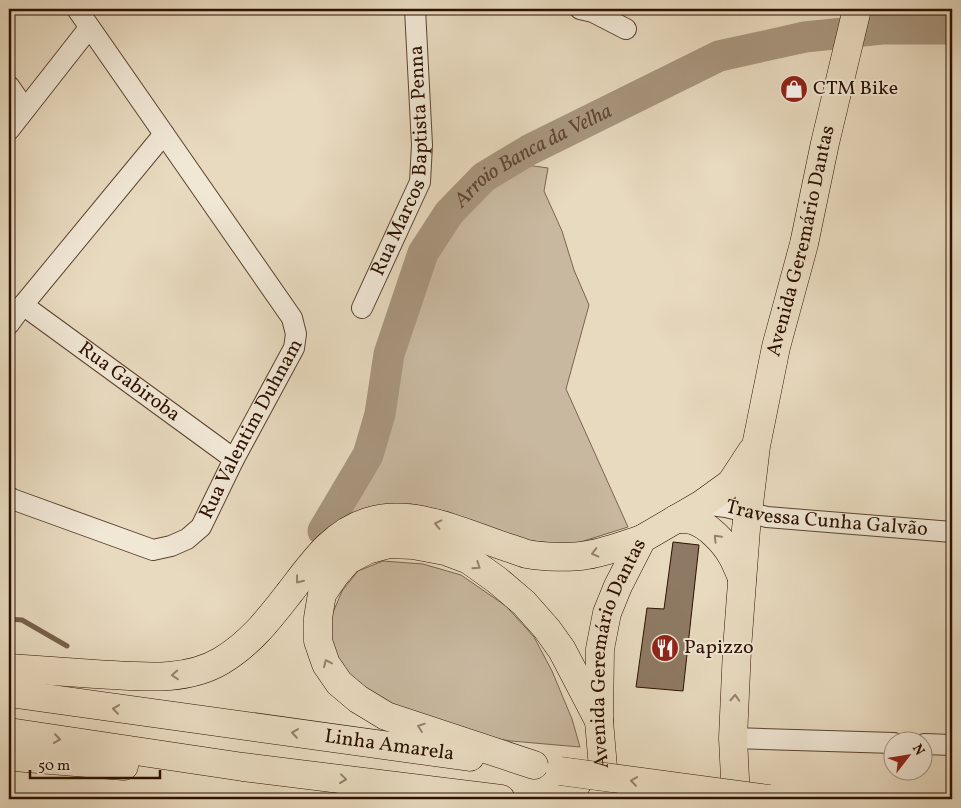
<svg xmlns="http://www.w3.org/2000/svg" width="961" height="808" viewBox="0 0 961 808" font-family="Vollkorn,serif">
<style>
.green{fill:#c8b89f;stroke:#7a6450}
.lines{fill:none;stroke-linecap:round;stroke-linejoin:round}
.stream{stroke:#77614c;stroke-width:5}
.river{stroke:#a8967e;stroke-width:31}
.building{fill:#8e7a64;stroke:#2d1101}
.minor-casing{stroke:#5c4330;stroke-width:22}
.primary-casing{stroke:#2d1101;stroke-width:29}
.motorway-casing{stroke:#2d1101;stroke-width:29}
.minor{stroke:#f0e7d5;stroke-width:20}
.primary{stroke:#e8dabf;stroke-width:28}
.motorway{stroke:#e8dabf;stroke-width:28}
.motorway-bridge-casing{stroke:#2d1101;stroke-width:29;stroke-linecap:butt}
.motorway-bridge{stroke:#e8dabf;stroke-width:28}
.oneway{stroke:#94806a}
.labels{text-anchor:middle;dominant-baseline:central;stroke-width:4;stroke-linejoin:round;paint-order:stroke}
.poi-label{font-size:20px;fill:#2d1101;stroke:#f0e7d5;text-anchor:start}
.street-label{font-size:20px;fill:#2d1101;stroke:#f0e7d5}
.water-label{font-size:21px;font-style:italic;fill:#5e4633;stroke:#f0e7d5}
</style>
<rect width="100%" height="100%" fill="#e8dabf"/>
<filter id="stains"><feTurbulence type="fractalNoise" baseFrequency=".004" numOctaves="4"/><feColorMatrix values="0 0 0 0 .2 0 0 0 0 .09 0 0 0 0 .02 0 0 0 .5 -.17"/></filter>
<radialGradient id="worn" r=".72"><stop offset=".6" stop-color="#630" stop-opacity="0"/><stop offset="1" stop-color="#630" stop-opacity=".3"/></radialGradient>
<g class="green">
<path d="M505,162L548,168L544,191L562,231L574,270L589,305L566,389L628,527L571,545L512,539L449,512L411,504L369,508L339,520L429,240Z"/>
<path d="M383,561L423,564L461,575L506,606L534,637L552,671L572,719L580,747L511,741L476,735L390,707L360,689L340,667L329,637L332,615L342,591L358,571Z"/>
</g>
<g class="lines">
<path class="stream" d="M9,619L22,620L67,646"/>
<path class="river" id="s1" d="M323,531L368,455L380,414L389,354L423,253L449,213L484,177L529,150L719,56L805,37L882,29H952"/>
</g>
<path class="building" d="M673,542L699,545L683,691L636,687L647,608L664,609Z"/>
<g class="lines">
<g class="minor-casing">
<g id="minor">
<path d="M580,9L593,12L626,29"/>
<path d="M9,86L25,109"/>
<path d="M9,130L89,28"/>
<path id="s2" d="M23,305L234,459"/>
<path id="s3" d="M362,308L420,182L422,145L415,9"/>
<path d="M9,324L23,305L164,134"/>
<path id="s4" d="M9,497L12,499L153,550L171,546L187,539L201,527L234,459L294,348L296,334L292,318L77,9"/>
<path id="s5" d="M702,504L726,507L767,517L952,532"/>
<path d="M733,738L894,743"/>
<path d="M924,744L952,745"/>
</g>
</g>
<g class="primary-casing">
<g id="primary">
<path d="M676,519C681,519 687,519 692,520C708,525 724,542 732,556C736,563 739,571 742,578"/>
<path id="s6" d="M609,799L605,791L599,721L600,649L607,613L618,586L642,539L702,504L731,483L752,451"/>
<path id="s7" d="M736,799L733,738L737,649L746,529L756,446L776,347L804,244L825,143L857,9"/>
</g>
</g>
<g class="motorway-casing">
<g id="motorway">
<path d="M9,668C38,670 67,672 95,674C137,676 184,683 221,661C251,643 269,619 290,592C311,565 332,533 367,522C413,507 463,533 506,547C513,549 520,552 527,554C543,557 571,558 587,555C606,552 624,545 642,539"/>
<path id="s8" d="M9,693L470,757"/>
<path d="M9,732L243,767L501,799"/>
<path d="M9,758L14,757L124,766"/>
<path d="M534,765L386,716L358,699L339,683L326,664L318,641V618L322,594L335,575L348,560L367,550L389,544L413,545L445,551L469,560L497,580L524,603L547,629L562,650L599,721"/>
<path d="M601,799L605,791"/>
</g>
</g>
<use href="#minor" class="minor"/>
<use href="#primary" class="primary"/>
<use href="#motorway" class="motorway"/>
<g class="motorway-bridge-casing">
<path id="motorway-bridge" d="M560,771L769,799"/>
</g>
<use href="#motorway-bridge" class="motorway-bridge"/>
</g>
<defs><path id="oneway-chevron" d="M-2-3.5L2.5 0L-2 3.5" fill="none" stroke-width="1.6" stroke-linecap="round" stroke-linejoin="round" transform="scale(1.25)"/></defs>
<g class="oneway">
<use href="#oneway-chevron" transform="translate(438 524) rotate(-167)"/>
<use href="#oneway-chevron" transform="translate(717 538) rotate(-134)"/>
<use href="#oneway-chevron" transform="translate(595 553) rotate(166)"/>
<use href="#oneway-chevron" transform="translate(477 566) rotate(34)"/>
<use href="#oneway-chevron" transform="translate(299 580) rotate(128)"/>
<use href="#oneway-chevron" transform="translate(327 663) rotate(-115)"/>
<use href="#oneway-chevron" transform="translate(175 675) rotate(176)"/>
<use href="#oneway-chevron" transform="translate(735 698) rotate(-87)"/>
<use href="#oneway-chevron" transform="translate(116 709) rotate(-172)"/>
<use href="#oneway-chevron" transform="translate(421 727) rotate(-161)"/>
<use href="#oneway-chevron" transform="translate(295 733) rotate(-172)"/>
<use href="#oneway-chevron" transform="translate(57 739) rotate(8)"/>
<use href="#oneway-chevron" transform="translate(343 779) rotate(7)"/>
<use href="#oneway-chevron" transform="translate(634 781) rotate(-172)"/>
</g>
<defs>
<g id="shop-disc" transform="scale(1.4375)"><circle r="9.5" fill="#8f2418" stroke="#f0e7d5"/><path d="M-5-2.5h2.3a2.7 3.5 0 0 1 5.4 0H5L5.5 6h-11ZM-1.5-2.5h3a1.5 2.3 0 0 0-3 0Z" fill="#fff"/></g>
<g id="restaurant-disc" transform="scale(1.4375)"><circle r="9.5" fill="#8f2418" stroke="#f0e7d5"/><path d="M-5-6h1v4h1v-4h1v4h1v-4h1v5L-1.5 .5V6h-2V.5L-5-1ZM5-6V6H3V1.5H1.5Q1.5-4 5-6Z" fill="#fff"/></g>
</defs>
<g fill-rule="evenodd">
<use href="#shop-disc" x="794" y="89"/>
<use href="#restaurant-disc" x="665" y="648"/>
</g>
<g class="labels">
<g class="poi-label">
<text x="813" y="89">CTM Bike</text>
<text x="684" y="648">Papizzo</text>
</g>
<g class="street-label">
<text stroke="none"><textPath href="#s3" startOffset="156">Rua Marcos Baptista Penna</textPath></text>
<text stroke="none"><textPath href="#s7" startOffset="564">Avenida Geremário Dantas</textPath></text>
<text stroke="none"><textPath href="#s2" startOffset="131">Rua Gabiroba</textPath></text>
<text stroke="none"><textPath href="#s4" startOffset="318">Rua Valentim Duhnam</textPath></text>
<text stroke="none"><textPath href="#s5" startOffset="126">Travessa Cunha Galvão</textPath></text>
<text stroke="none"><textPath href="#s6" startOffset="150">Avenida Geremário Dantas</textPath></text>
<text stroke="none"><textPath href="#s8" startOffset="384">Linha Amarela</textPath></text>
</g>
<g class="water-label">
<text stroke="none"><textPath href="#s1" startOffset="449">Arroio Banca da Velha</textPath></text>
</g>
</g>
<rect width="961" height="808" fill="none" stroke="#e8dabf" stroke-width="30"/>
<rect x="10" y="10" width="941" height="788" fill="none" stroke="#2d1101" stroke-width="2.5"/>
<rect x="15" y="15" width="931" height="778" fill="none" stroke="#2d1101"/>
<g transform="translate(908 756) rotate(59)"><circle r="24" fill="#f0e7d5" stroke="#a29180"/>
<path d="M0-4L9 19L0 12L-9 19Z" fill="#8f2418"/>
<text y="-8" font-size="14" font-weight="bold" text-anchor="middle" fill="#2d1101">N</text>
</g>
<path d="M30 770v8h130v-8" fill="none" stroke="#2d1101" stroke-width="2.5"/>
<text x="38" y="770" font-size="15" fill="#2d1101" stroke="#f0e7d5" stroke-width="4" paint-order="stroke">50 m</text>
<rect width="100%" height="100%" filter="url(#stains)"/>
<rect width="100%" height="100%" fill="url(#worn)"/>
</svg>
